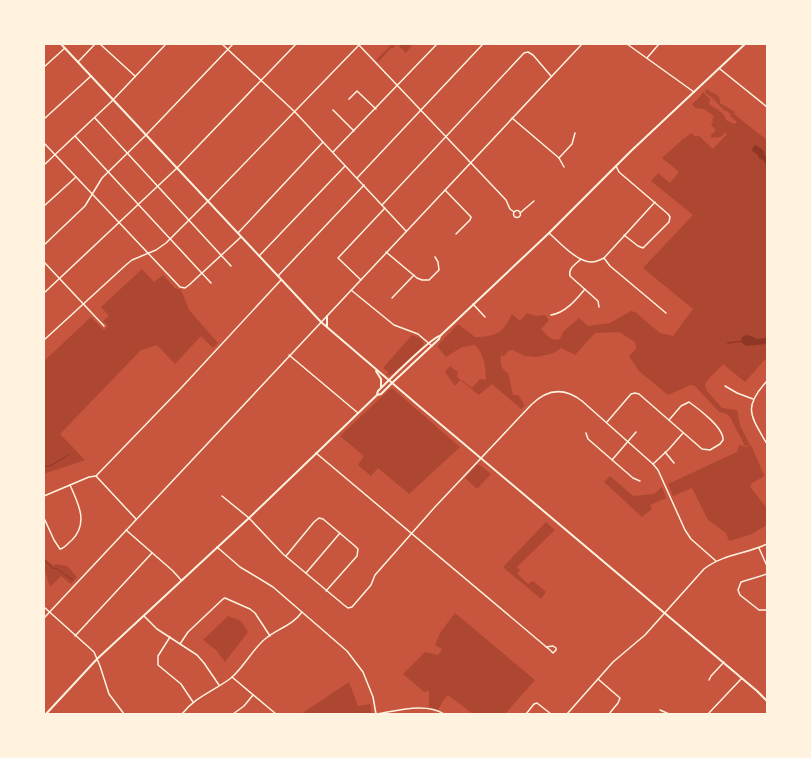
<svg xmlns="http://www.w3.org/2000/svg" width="811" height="758" viewBox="0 0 811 758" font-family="Poppins,sans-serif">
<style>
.green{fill:#ae4732}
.water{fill:#8f3625}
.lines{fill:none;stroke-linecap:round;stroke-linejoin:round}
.stream{stroke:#8f3625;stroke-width:1}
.minor{stroke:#fff3e0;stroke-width:1.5}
.tertiary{stroke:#fff3e0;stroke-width:1.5}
.secondary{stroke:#fff3e0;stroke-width:2}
</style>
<rect width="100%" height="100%" fill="#c8553d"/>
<g class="green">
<path d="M392,44H397L392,49L391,48L378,62L376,60Z"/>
<path d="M397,44H410L412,46L406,53Z"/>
<path d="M707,89C710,93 717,93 719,97C720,99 720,101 720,103L735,112L734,114L767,140V357L745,382L723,364C718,370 707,379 705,385L707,391L722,408L737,410L740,425L750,445L745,446C742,440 739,434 736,429C731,419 732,414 719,412L695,386L690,385L668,395L639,371L629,356L636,349L635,342L619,332L595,333L575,355L561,348L554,353L537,357L525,356L512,350L508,351L504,356H502L501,354C500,362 500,368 508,373L513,395H518L525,405L521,409L492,384L479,395L460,380L455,386L445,372L450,366L458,372L457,377L472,388L480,379L486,380C486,368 484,353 475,345L462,347L446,357L437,346L458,324L475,337C497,336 502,334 512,314L520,321L527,313L536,316L545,315L549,320L541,329C547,335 551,342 560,339L563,332L579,318L588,326L610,323L631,311L635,312L660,333L673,336L693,309L643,268L693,215L651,181L658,173L670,183L679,172L662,158L682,140L683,138L684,139L691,133L696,137L698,135L713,149L727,134L725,133C717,140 722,136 711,138V135L716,130L711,125L713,122L712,120L714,116L704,109L695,108L692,104L699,98L703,92L710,99L709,104C716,110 724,111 726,120L734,124L736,123V121L730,116L731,115L727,111H725L716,102L715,100L712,99L713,97H711L705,92Z"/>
<path d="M142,269L154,282L163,275L175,288L181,290L189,310L218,343L213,348L201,336L175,364L157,345L141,350L60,434L85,460L44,474V361L91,317L104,330L108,326L103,321L109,316L101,307Z"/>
<path d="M412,335L420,338L424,343L422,347L392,374L387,376L388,372L383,368Z"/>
<path d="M390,389H393L460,447L409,494L378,468L371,476L358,465L364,456L340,436Z"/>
<path d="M739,445L747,447L751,445L764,475L763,477L752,483L750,487L767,508V525L752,534L729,541L726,533L708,520L692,488L673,496L668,484L737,452Z"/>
<path d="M478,464L491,474L477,489L465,478Z"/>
<path d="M610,476L633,496L654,494L662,487L666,498L650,505L652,509L642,517L604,482Z"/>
<path d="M546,522L555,530L517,567L520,570L517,573L528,584L533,581L546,592L541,599L503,567Z"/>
<path d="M44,558L54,566L56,564L67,566L77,577L71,584L61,576L50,587L44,568Z"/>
<path d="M455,613L535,680L505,714H473L448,695L444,699L438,710L429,707V691L424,692L403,674L425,652L438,655L442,649L435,645L440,633Z"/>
<path d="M228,616L241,621L248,632L225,662L216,650L203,640Z"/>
<path d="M349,682L358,706L370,704L372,714H301Z"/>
</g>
<g class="water">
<path d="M756,145L764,151L765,156L767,158V168L764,161L759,158L757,154L752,151L753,147Z"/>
<path d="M746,335L751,336L758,339L766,338L767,344L746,346L741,342L726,344L729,342L741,341L742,337Z"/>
</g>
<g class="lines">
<g class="stream">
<path d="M44,467L52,465L70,454"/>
<path d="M44,560L54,569L56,568L73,580"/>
</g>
<g class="minor">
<path d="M100,44L135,76"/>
<path d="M222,44L295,112L406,231"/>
<path d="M358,44L506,200L510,209L514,212"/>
<path d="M647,58L659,44"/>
<path d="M78,62L95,44"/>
<path d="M44,67L65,48"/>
<path d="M720,69L767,107"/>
<path d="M349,99L357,91L376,109"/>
<path d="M333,110L354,131"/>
<path d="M95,118L231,266"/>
<path d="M512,118L559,158L564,167"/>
<path d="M44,119L91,76"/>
<path d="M75,136L211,283"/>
<path d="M44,143L180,287L185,288L189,285L241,237"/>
<path d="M333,152L437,44"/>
<path d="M559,158L572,144L575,133"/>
<path d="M44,165L111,102L166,44"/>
<path d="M616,166L619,172L668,214L670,217L669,222L643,248L638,246L624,235"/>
<path d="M357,178L483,44"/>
<path d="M445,190L471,217L470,220L456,234"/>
<path d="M382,205L524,53L528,52L533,55L551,76"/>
<path d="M44,206L76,177"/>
<circle cx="517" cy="214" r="3.5"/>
<path d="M520,213L534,201"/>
<path d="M238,233L323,142"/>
<path d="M549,233C559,242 578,263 592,262C596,262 600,260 604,258L655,202"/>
<path d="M44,245L85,206L102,178L146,135L233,44"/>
<path d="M386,252L417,278L422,280H429L439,270L438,262L435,257"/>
<path d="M259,256L345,166"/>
<path d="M604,258L610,266L666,313"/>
<path d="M581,259C576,264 568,268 570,276L598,301L599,307"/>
<path d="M44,262L104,326"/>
<path d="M278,276L364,185"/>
<path d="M361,280L338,258L385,208"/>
<path d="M351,290L394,325L418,334L432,346"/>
<path d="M44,293L177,168L296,44"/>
<path d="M392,298L414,275"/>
<path d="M473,304L485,317"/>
<path d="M551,315C565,313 576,300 585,289"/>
<path d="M289,355L358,413"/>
<path d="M767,381C742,408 751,416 767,444"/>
<path d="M725,386L737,393L753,399"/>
<path d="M607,422L631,394L635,393L639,394L702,449L710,450L720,444L723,440C724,428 699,409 689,402L681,406L669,420"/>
<path d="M586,433L588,439L633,478L640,481"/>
<path d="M665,452L674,463"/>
<path d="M316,453L550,650L553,653L556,650V648L553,646L546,647"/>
<path d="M612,460L636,432"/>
<path d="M653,464L669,449L683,433"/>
<path d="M96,476L136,519"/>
<path d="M44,496L89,477L96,476L182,387L281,280"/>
<path d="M222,496L249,518L283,554L344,605L348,608L352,607L371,585L375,575L434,508L531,405C547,389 564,387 582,401L653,464L658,470L685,530L691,539L716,561"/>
<path d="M44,518L54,540L60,549C65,548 68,543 72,540C89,523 78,503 70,485"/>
<path d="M126,530L173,571L181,580"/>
<path d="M759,548L767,566"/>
<path d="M286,556L314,522L319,518L323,519L355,546L358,549L357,556L326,591"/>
<path d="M306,573L340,533"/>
<path d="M767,574L741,582L738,590L740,595L759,610H767"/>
<path d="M144,616L157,629L197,655L204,663L219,685"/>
<path d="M75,636L152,553"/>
<path d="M170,637L158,656V665L181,684L193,702"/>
<path d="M180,644L188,632L223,599L225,598L250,609L255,613L270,636"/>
<path d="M232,677L276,714"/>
<path d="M598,679L620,698L618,703L609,714"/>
<path d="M709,680L711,676L724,662"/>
<path d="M660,710L669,714"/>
<path d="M233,714L244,706L253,695"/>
<path d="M376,714C397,711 425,702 444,714"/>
<path d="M526,714L534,704L537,703L551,714"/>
<path d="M708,714L742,678"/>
</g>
<g class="tertiary">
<path d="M627,44L694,92"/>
<path d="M44,340L127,264L132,260L156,250L166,243L210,199L360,44"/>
<path d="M217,547L240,567L273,587L347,651L363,672L373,697L376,714"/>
<path d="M44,607L94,652L100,666L109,694L124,714"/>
<path d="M44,618L582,44"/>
<path d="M182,714C195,697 214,691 231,678C244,667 252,650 265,639C277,629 293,625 302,612"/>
<path d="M567,714L613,662L645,635L704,569C723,554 746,554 767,544"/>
</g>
<g class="secondary">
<path d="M61,44L321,322L419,406L757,691L767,701"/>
<path d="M327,316V326"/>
<path d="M376,371L381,379V387"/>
<path d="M377,394L378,391C387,382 432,337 440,336"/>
<path d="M46,714L97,659L249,518L377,395L381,394L392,383L439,339L440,336L549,233L631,151L745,44"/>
</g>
</g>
<rect width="811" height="758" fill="none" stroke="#fff3e0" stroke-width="90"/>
</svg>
